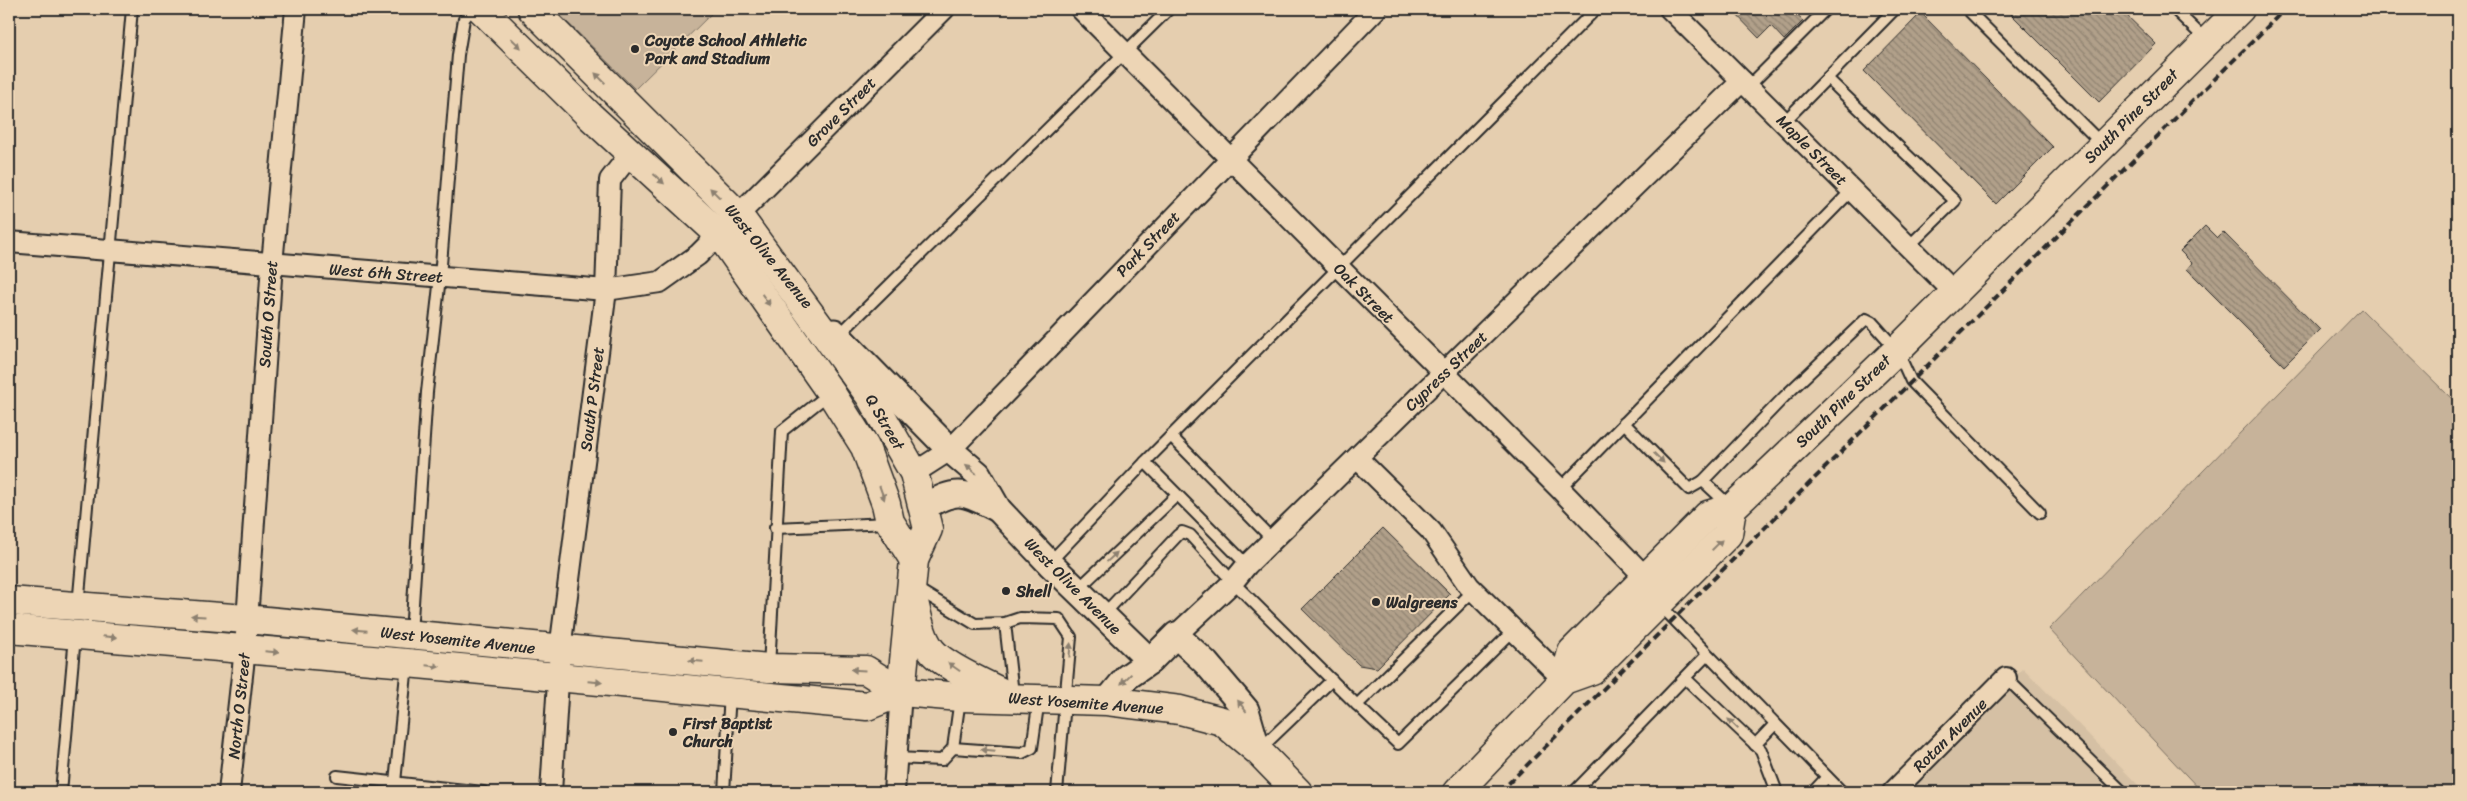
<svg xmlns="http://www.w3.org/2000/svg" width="2467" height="801" viewBox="0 0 2467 801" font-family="Sriracha,sans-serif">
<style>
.built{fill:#d5c0a4}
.green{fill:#c7b39a;stroke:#796f62}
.building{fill:url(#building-back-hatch);stroke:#2b2b2b}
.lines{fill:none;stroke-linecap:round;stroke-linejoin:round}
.service-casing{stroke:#2b2b2b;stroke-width:14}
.minor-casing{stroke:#2b2b2b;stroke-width:24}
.tertiary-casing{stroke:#2b2b2b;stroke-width:29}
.secondary-casing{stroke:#2b2b2b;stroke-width:31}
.service{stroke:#edd5b5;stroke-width:10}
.minor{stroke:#edd5b5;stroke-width:20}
.tertiary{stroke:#edd5b5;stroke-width:25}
.secondary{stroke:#edd5b5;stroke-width:28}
.rail{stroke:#2b2b2b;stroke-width:4;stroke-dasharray:8 4;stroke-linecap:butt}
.oneway{fill:#8c8070}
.poi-dot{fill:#2b2b2b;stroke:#edd5b5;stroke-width:2}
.labels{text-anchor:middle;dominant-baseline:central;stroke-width:4;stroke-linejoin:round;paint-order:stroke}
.poi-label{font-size:16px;font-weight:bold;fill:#2b2b2b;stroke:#edd5b5;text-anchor:start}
.street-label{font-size:16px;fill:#2b2b2b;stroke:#edd5b5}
</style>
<defs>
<pattern id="building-back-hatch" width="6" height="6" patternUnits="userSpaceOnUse" patternTransform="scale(1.25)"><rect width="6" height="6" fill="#b1a08a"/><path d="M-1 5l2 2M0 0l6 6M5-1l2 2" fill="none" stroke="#908371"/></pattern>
</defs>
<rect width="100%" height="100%" fill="#e5ceaf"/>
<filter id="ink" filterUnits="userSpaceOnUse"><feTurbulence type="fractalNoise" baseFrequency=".02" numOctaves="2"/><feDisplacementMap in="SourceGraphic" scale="10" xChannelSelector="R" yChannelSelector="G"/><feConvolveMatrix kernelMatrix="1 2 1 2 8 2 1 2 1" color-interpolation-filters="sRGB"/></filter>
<g filter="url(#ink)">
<path class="built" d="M2023,668L2145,792H1904Z"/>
<g class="green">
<path d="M554,9H716L635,89Z"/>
<path d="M2361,309L2458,405V792H2202L2049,629Z"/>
</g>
<g class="building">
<path d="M1731,9H1790L1803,21L1784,40L1771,26L1759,38Z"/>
<path d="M2006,9H2120L2156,44L2099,102Z"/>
<path d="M1921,13L2053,147L1996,204L1864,71Z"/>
<path d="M2205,226L2217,238L2223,232L2320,330L2284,366L2187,269L2192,263L2180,251Z"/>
<path d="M1383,528L1450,594L1377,668L1359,665L1302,609Z"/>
</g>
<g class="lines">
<g class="service-casing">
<g id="service">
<path d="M1967,9L2102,144"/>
<path d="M2174,9L2206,40"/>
<path d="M1827,78L1955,201L1909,246"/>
<path d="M1748,87L1826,9"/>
<path d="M1784,122L1895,9"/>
<path d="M838,336L1169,9"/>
<path d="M1624,423L1689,489L1703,481L1730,506"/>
<path d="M1171,436L1273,540"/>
<path d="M1145,462L1247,565"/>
<path d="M1703,481L1785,396L1866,319L1872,322L1897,350L1911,381L2040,513"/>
<path d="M1560,489L1852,190"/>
<path d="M775,528L889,523"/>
<path d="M1049,563L1147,460L1596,9"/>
<path d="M914,587L975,624L1005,623L1020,618L1059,619L1071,637L1057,792"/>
<path d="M1077,590L1177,495"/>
<path d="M1660,605L1842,792"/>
<path d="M78,606L132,9"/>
<path d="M1103,615L1178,535L1182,532L1190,535L1233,582L1357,705L1473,591"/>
<path d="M1005,623L1013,694"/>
<path d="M411,634L427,392L440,277L458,55L464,19L472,9"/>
<path d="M769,667L782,431L830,393"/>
<path d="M1685,678L1761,750L1777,792"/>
<path d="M2006,678L2123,792"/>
<path d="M1357,705L1398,744L1514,630"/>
<path d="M1755,745L1775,724"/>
<path d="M953,748L1022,753L1032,748L1039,699"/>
<path d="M1259,750L1332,680"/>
<path d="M896,758L942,760L953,748L960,699"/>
<path d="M337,776L483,792"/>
<path d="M61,792L75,636"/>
<path d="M394,792L407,664"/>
<path d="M724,792L730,693"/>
<path d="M1574,792L1707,655"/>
<path d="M1813,792L1827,777"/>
</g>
</g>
<g class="minor-casing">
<g id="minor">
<path d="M1081,9L1560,489L1646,578"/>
<path d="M1670,9L1954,292"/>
<path d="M9,242L606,290L660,282L698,255L944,9"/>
<path d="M1357,458L1431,531L1469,586L1564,680"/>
<path d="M914,473L950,450L1376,9"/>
<path d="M1176,635L1233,582L1247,565L1742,81"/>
<path d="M229,792L245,649L272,264L296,9"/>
<path d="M551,792L560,650L606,290L610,180L631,153"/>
<path d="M894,792L901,692"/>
<path d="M1893,792L2006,678"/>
</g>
</g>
<g class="tertiary-casing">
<g id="tertiary">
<path d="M834,332L950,450L978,474L998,509L1050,564L1150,661"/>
<path d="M924,507C959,487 963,492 998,509"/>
<path d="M1107,701L1127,677L1150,661L1176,635L1206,663L1246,710L1258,751"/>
</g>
</g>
<g class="secondary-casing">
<g id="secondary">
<path d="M481,9L590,116L720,235L831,393L865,447L886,504L890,522L914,560"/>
<path d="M532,9L738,215L870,396L914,473L928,529L914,560L901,692"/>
<path d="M9,601L246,619L769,668L866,670L901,692L960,697L1107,701L1180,710L1222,721L1258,751L1298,792"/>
<path d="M914,602C918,618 921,637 931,650C943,666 987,685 1005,694"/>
<path d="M9,629L407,663L867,706L901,692"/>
<path d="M1564,680L1572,652L1708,515L1732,508"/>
<path d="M1457,792L1564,680L1592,670L1728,534L1732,508L1897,350L2240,9"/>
</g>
</g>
<use href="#service" class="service"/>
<use href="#minor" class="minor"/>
<use href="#tertiary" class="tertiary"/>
<use href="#secondary" class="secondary"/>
<path class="rail" d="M1500,792L2285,9"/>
</g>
<defs><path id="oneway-solid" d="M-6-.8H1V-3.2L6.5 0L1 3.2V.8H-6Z" transform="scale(1.25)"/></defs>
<g class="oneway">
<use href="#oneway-solid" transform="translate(516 43) rotate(44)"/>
<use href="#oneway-solid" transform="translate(600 78) rotate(-135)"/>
<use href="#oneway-solid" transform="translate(659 179) rotate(42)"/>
<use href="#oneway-solid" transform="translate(715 193) rotate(-135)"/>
<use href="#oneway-solid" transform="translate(766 300) rotate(55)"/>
<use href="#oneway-solid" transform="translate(1659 458) rotate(45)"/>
<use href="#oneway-solid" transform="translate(971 469) rotate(-139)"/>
<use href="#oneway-solid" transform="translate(882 493) rotate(70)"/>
<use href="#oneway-solid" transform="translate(1717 545) rotate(-45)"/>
<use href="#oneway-solid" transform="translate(1112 557) rotate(-43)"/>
<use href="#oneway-solid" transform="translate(198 616) rotate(-176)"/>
<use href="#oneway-solid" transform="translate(360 630) rotate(-175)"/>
<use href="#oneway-solid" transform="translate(110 637) rotate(5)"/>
<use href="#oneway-solid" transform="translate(1070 650) rotate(-85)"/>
<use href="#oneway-solid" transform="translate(272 652) rotate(5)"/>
<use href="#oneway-solid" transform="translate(696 661) rotate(-175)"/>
<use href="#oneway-solid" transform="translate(433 666) rotate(6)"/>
<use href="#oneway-solid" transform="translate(954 667) rotate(-145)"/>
<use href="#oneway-solid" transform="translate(858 670) rotate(-177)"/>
<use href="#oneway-solid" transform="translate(1126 679) rotate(136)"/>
<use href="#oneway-solid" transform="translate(595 682) rotate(5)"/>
<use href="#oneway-solid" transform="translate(1242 706) rotate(-127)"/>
<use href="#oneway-solid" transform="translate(1733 724) rotate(-136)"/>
<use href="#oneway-solid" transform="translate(988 750) rotate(-175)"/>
</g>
</g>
<g class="poi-dot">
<circle cx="635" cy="49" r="5"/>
<circle cx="1006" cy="591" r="5"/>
<circle cx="1376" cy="602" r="5"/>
<circle cx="673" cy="732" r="5"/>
</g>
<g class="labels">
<g class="poi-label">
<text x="645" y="40">Coyote School Athletic<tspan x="645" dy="18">Park and Stadium</tspan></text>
<text x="1016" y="591">Shell</text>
<text x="1386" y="602">Walgreens</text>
<text x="683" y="723">First Baptist<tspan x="683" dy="18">Church</tspan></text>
</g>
<g class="street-label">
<text transform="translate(841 112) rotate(-45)">Grove Street</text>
<text transform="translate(2131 116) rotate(-45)">South Pine Street</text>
<text transform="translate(1812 150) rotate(45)">Maple Street</text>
<text transform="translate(1148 244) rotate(-46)">Park Street</text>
<text transform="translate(769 256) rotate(51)">West Olive Avenue</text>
<text transform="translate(386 273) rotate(4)">West 6th Street</text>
<text transform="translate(1364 293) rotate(45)">Oak Street</text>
<text transform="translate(268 314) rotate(-86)">South O Street</text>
<text transform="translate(1446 371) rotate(-44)">Cypress Street</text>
<text transform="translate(592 399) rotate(-83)">South P Street</text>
<text transform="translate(1843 401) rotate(-44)">South Pine Street</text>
<text transform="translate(885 422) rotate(60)">Q Street</text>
<text transform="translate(1073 586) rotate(45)">West Olive Avenue</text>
<text transform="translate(458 640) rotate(6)">West Yosemite Avenue</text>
<text transform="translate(1086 703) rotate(4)">West Yosemite Avenue</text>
<text transform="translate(239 706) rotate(-84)">North O Street</text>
<text transform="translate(1950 735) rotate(-45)">Rotan Avenue</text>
</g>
</g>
<rect width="2467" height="801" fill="none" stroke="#edd5b5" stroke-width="30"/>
<rect x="15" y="15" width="2437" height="771" fill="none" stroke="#2b2b2b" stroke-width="2" filter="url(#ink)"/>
</svg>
